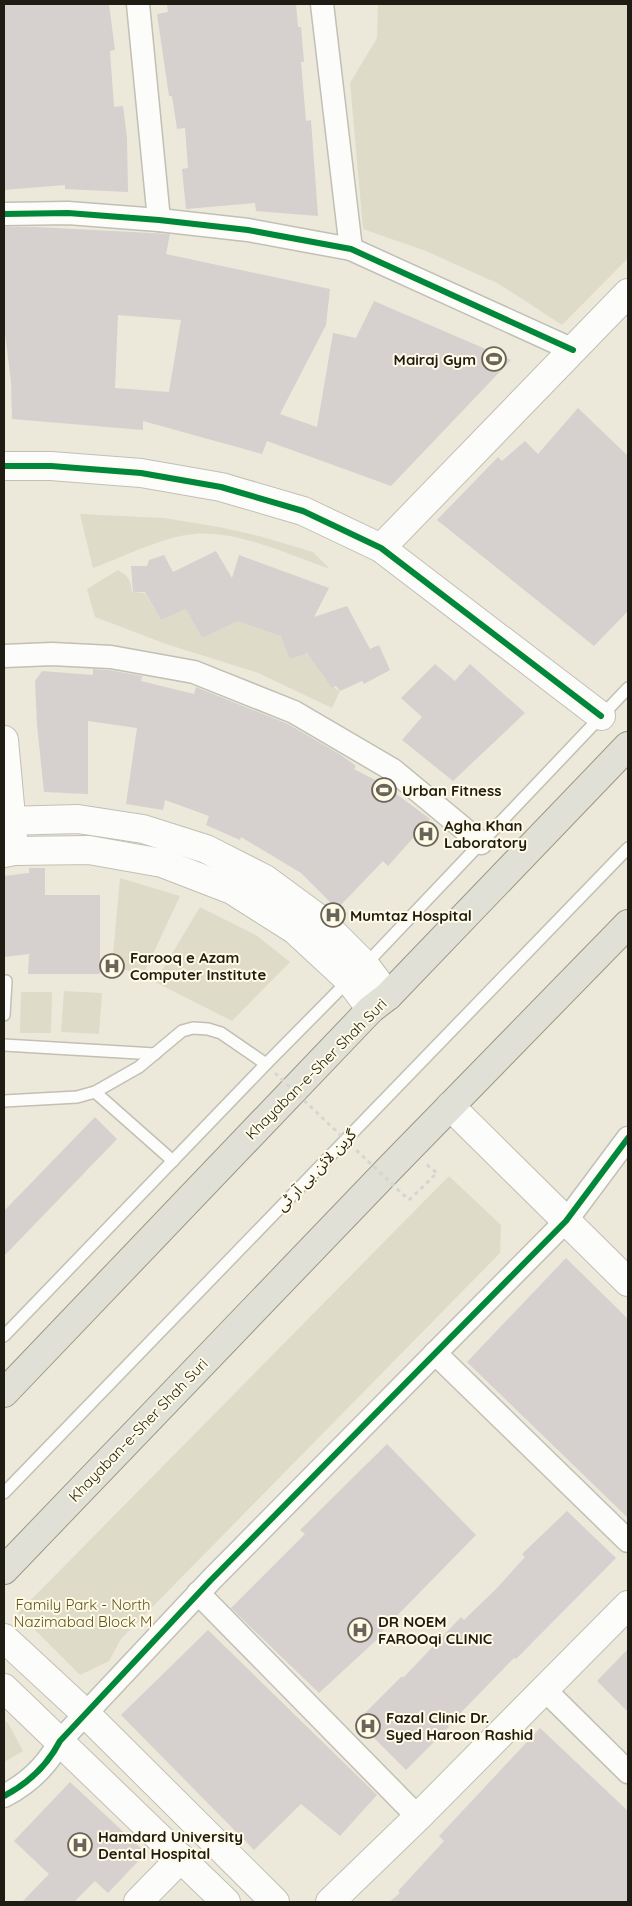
<svg xmlns="http://www.w3.org/2000/svg" width="632" height="1906" viewBox="0 0 632 1906" font-family="Quicksand,'Noto Sans Arabic',sans-serif">
<style>
.green{fill:#dedbc9}
.building{fill:#d6d0ce;fill-rule:evenodd}
.lines{fill:none;stroke-linecap:round;stroke-linejoin:round}
.service-casing{stroke:#c2bfb4;stroke-width:14}
.minor-casing{stroke:#c2bfb4;stroke-width:25}
.tertiary-casing{stroke:#c2bfb4;stroke-width:30}
.secondary-casing{stroke:#c2bfb4;stroke-width:30}
.primary-casing{stroke:#9c9885;stroke-width:30}
.path{stroke:#d6d5d1;stroke-width:3;stroke-dasharray:4 4;stroke-linecap:butt}
.service{stroke:#fcfcfa;stroke-width:11}
.minor{stroke:#fcfcfa;stroke-width:22}
.tertiary{stroke:#fcfcfa;stroke-width:28}
.secondary{stroke:#fcfcfa;stroke-width:28}
.primary{stroke:#e1e0d7;stroke-width:28}
.path-bridge{stroke:#d6d5d1;stroke-width:3;stroke-dasharray:4 4;stroke-linecap:butt}
.cycleway-casing{stroke:#fffbe6;stroke-width:9}
.cycleway{stroke:#00873e;stroke-width:6}
.labels{text-anchor:middle;dominant-baseline:central;stroke-width:4;stroke-linejoin:round;paint-order:stroke}
.poi-label{font-size:15px;font-weight:bold;fill:#1f1d13;stroke:#fffbe6;text-anchor:start}
.street-label{font-size:15px;fill:#1f1d13;stroke:#fffbe6}
.park-label{font-size:15px;fill:#5f531c;stroke:#fffbe6}
</style>
<rect width="100%" height="100%" fill="#ece9db"/>
<g class="green">
<path d="M378,4H628V258L562,325L499,284L426,251L363,229L350,83L377,38Z"/>
<path d="M80,514L164,518L219,527L259,536L313,552L330,569C289,555 237,530 194,534C162,537 123,557 93,568Z"/>
<path d="M118,570C128,576 131,580 132,592L145,593L161,620L186,609L202,638L243,618C264,628 291,637 307,654C319,666 325,684 340,691L332,708L258,673L166,644L95,617L87,589Z"/>
<path d="M120,878L180,896L143,975L112,966Z"/>
<path d="M200,907L256,935L290,962L232,1021L155,982Z"/>
<path d="M64,991L102,993L99,1034L61,1032Z"/>
<path d="M21,992H52L51,1033H20Z"/>
<path d="M449,1176L501,1225L500,1253L121,1639L109,1661L80,1675L18,1613Z"/>
<path d="M4,1720L8,1723L23,1751L4,1762Z"/>
</g>
<g class="building">
<path d="M4,4H109L115,50L110,51L114,107L123,106L127,138L128,192L65,189V185L4,190Z"/>
<path d="M167,4H296L298,27H301L304,62H301L306,121L311,120L318,216L256,211L255,203L186,209L182,169L188,168L185,128L177,129L172,96H169L157,14L168,12Z"/>
<path d="M4,227H36L170,234L166,254L330,289L326,325L280,414L317,427L333,333L356,338L374,301L511,360L391,486L267,441L262,454L143,421V430L12,419L11,382L4,325ZM118,315L181,320L169,392L115,388Z"/>
<path d="M578,408L628,456V611L594,646L437,520L498,457L502,461L525,441L538,454Z"/>
<path d="M216,551L232,578L239,555L329,588L314,617L347,606L370,649L379,645L390,670L364,684L362,681L340,691L336,686L332,688L307,653L290,659L281,636L238,621L202,638L186,609L161,620L145,592H133L131,566H147L149,560L164,555L173,572Z"/>
<path d="M435,664L455,681L470,664L525,713L453,781L402,740L422,717L401,698Z"/>
<path d="M93,669L109,670L142,676L141,681L194,694L196,687L288,724L341,755L356,766L354,769L383,784L430,819L388,866L383,861L337,909L301,873L241,837L240,840L206,825L209,816L165,800L163,810L126,804L137,728L88,721V794L44,792L37,725L35,681L42,671L93,675Z"/>
<path d="M29,868H45V895H100V974H28L29,954L4,957V876L29,873Z"/>
<path d="M95,1117L117,1139L4,1256V1211Z"/>
<path d="M566,1258L628,1319V1518L467,1362Z"/>
<path d="M387,1444L476,1535L382,1631L384,1633L319,1693L231,1608L305,1534L300,1530Z"/>
<path d="M567,1511L616,1558L516,1659L514,1658L448,1726L449,1727L406,1770L357,1721L402,1676L403,1678L461,1617L464,1620L497,1588L525,1557L522,1554Z"/>
<path d="M208,1630L377,1795L340,1836L301,1804L254,1850L121,1715Z"/>
<path d="M628,1649V1712L597,1681Z"/>
<path d="M540,1728L628,1811V1902H389L400,1893L398,1891L444,1841L439,1836Z"/>
<path d="M70,1782L146,1853L108,1893L95,1881L74,1902H22L49,1874L14,1841Z"/>
</g>
<g class="lines">
<g class="service-casing">
<g id="service">
<path d="M364,966L628,688"/>
<path d="M4,1015L6,981"/>
<path d="M4,1045L155,1054"/>
<path d="M95,1092L173,1161"/>
<path d="M4,1101L77,1097L95,1092L139,1067L182,1031L193,1028L208,1029L221,1033L266,1064"/>
<path d="M4,1336L266,1064L349,980"/>
<path d="M4,1493L628,848"/>
</g>
</g>
<g class="minor-casing">
<g id="minor">
<path d="M138,4L159,220"/>
<path d="M322,4L351,249"/>
<path d="M4,214L68,213L159,220L248,230L351,249L573,350"/>
<path d="M4,656L52,654L111,657L194,672L294,712L393,770L481,843"/>
<path d="M435,1353L628,1541"/>
<path d="M198,1593L418,1817"/>
<path d="M544,1689L628,1772"/>
<path d="M4,1796C29,1783 47,1766 60,1741L211,1580L566,1221L628,1138"/>
</g>
</g>
<g class="tertiary-casing">
<g id="tertiary">
<path d="M4,466H51L141,473L221,487L303,511L381,548L601,716"/>
<path d="M381,548L628,293"/>
<path d="M4,740L13,838"/>
<path d="M4,821L78,819L143,829L206,849L265,879L318,918L365,965L388,996"/>
<path d="M4,853L14,851L89,850L162,863L232,890L295,930L349,980L371,1009"/>
<path d="M138,1902L181,1858"/>
<path d="M330,1902L418,1817L628,1605"/>
</g>
</g>
<g class="secondary-casing">
<g id="secondary">
<path d="M450,1106L628,1282"/>
<path d="M4,1638L85,1713L275,1902"/>
<path d="M4,1688L226,1902"/>
</g>
</g>
<g class="primary-casing">
<g id="primary">
<path d="M4,1393L371,1009L388,996L628,746"/>
<path d="M4,1570L390,1168L628,924"/>
</g>
</g>
<path class="path" d="M409,1200L437,1173L426,1164"/>
<use href="#service" class="service"/>
<use href="#minor" class="minor"/>
<use href="#tertiary" class="tertiary"/>
<use href="#secondary" class="secondary"/>
<use href="#primary" class="primary"/>
<path class="path-bridge" d="M275,1073L409,1200"/>
<g class="cycleway-casing">
<g id="cycleway">
<path d="M4,214L68,213L159,220L248,230L351,249L573,350"/>
<path d="M4,466H51L141,473L221,487L303,511L381,548L601,716"/>
<path d="M4,1796C29,1783 47,1766 60,1741L211,1580L566,1221L628,1138"/>
</g>
</g>
<use href="#cycleway" class="cycleway"/>
</g>
<defs>
<g id="stadium-ring" transform="scale(1.25)"><circle r="9.5" fill="#fffbe6" stroke="#676459" stroke-width="1.5"/><path d="M0-5a6.5 5 0 1 0 0 10a6.5 5 0 1 0 0-10ZM-3.5-1.8h7v3.6h-7Z" fill="#676459"/></g>
<g id="hospital-ring" transform="scale(1.25)"><circle r="9.5" fill="#fffbe6" stroke="#676459" stroke-width="1.5"/><path d="M-5-5h3v3.5h4V-5h3V5h-3V1.5h-4V5h-3Z" fill="#676459"/></g>
</defs>
<g fill-rule="evenodd">
<use href="#stadium-ring" x="494" y="359"/>
<use href="#stadium-ring" x="384" y="790"/>
<use href="#hospital-ring" x="426" y="834"/>
<use href="#hospital-ring" x="333" y="915"/>
<use href="#hospital-ring" x="112" y="966"/>
<use href="#hospital-ring" x="360" y="1630"/>
<use href="#hospital-ring" x="368" y="1726"/>
<use href="#hospital-ring" x="80" y="1845"/>
</g>
<g class="labels">
<g class="poi-label">
<text x="476" y="359" text-anchor="end">Mairaj Gym</text>
<text x="402" y="790">Urban Fitness</text>
<text x="444" y="825">Agha Khan<tspan x="444" dy="17">Laboratory</tspan></text>
<text x="350" y="915">Mumtaz Hospital</text>
<text x="130" y="957">Farooq e Azam<tspan x="130" dy="17">Computer Institute</tspan></text>
<text x="378" y="1621">DR NOEM<tspan x="378" dy="17">FAROOqi CLINIC</tspan></text>
<text x="386" y="1717">Fazal Clinic Dr.<tspan x="386" dy="17">Syed Haroon Rashid</tspan></text>
<text x="98" y="1836">Hamdard University<tspan x="98" dy="17">Dental Hospital</tspan></text>
</g>
<g class="street-label">
<text transform="translate(316 1069) rotate(-45)">Khayaban-e-Sher Shah Suri</text>
<text transform="translate(316 1170) rotate(-46)">گرین لائن بی آر ٹی</text>
<text transform="translate(138 1430) rotate(-46)">Khayaban-e-Sher Shah Suri</text>
</g>
<g class="park-label">
<text x="83" y="1604">Family Park - North<tspan x="83" dy="17">Nazimabad Block M</tspan></text>
</g>
</g>
<rect width="632" height="1906" fill="none" stroke="#1f1d13" stroke-width="10"/>
</svg>
